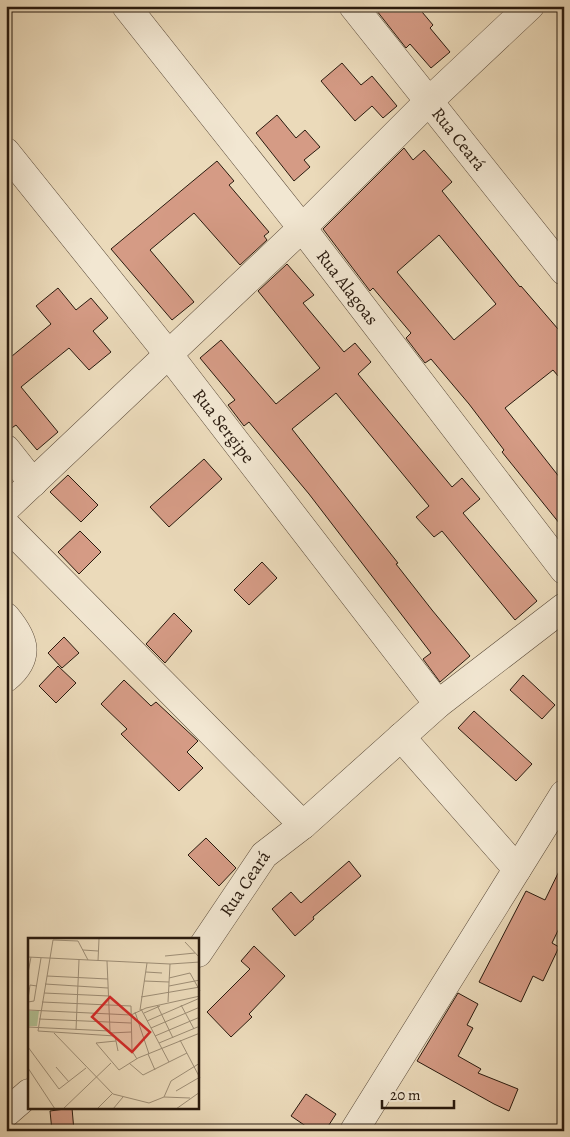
<svg xmlns="http://www.w3.org/2000/svg" width="570" height="1137" viewBox="0 0 570 1137" font-family="Alegreya,serif">
<style>
.building{fill:#d59b85;stroke:#291a0e;fill-rule:evenodd}
.lines{fill:none;stroke-linecap:round;stroke-linejoin:round}
.street-casing{stroke:#5a4a39;stroke-width:29}
.street{stroke:#f2e7d2;stroke-width:28}
.labels{text-anchor:middle;dominant-baseline:central;stroke-width:4;stroke-linejoin:round;paint-order:stroke}
.street-label{font-size:18px;fill:#291a0e;stroke:#f2e7d2}
.inset-road{fill:none;stroke:#9d8d75;stroke-width:1}
.view{fill:#d62828;fill-opacity:0.15;stroke:#d62828;stroke-width:2.5}
.inset-edge{fill:none;stroke:#291a0e;stroke-width:2.5}
</style>
<rect width="100%" height="100%" fill="#ebdaba"/>
<filter id="stains"><feTurbulence type="fractalNoise" baseFrequency=".004" numOctaves="4"/><feColorMatrix values="0 0 0 0 .2 0 0 0 0 .09 0 0 0 0 .02 0 0 0 .5 -.17"/></filter>
<radialGradient id="worn" r=".72"><stop offset=".6" stop-color="#630" stop-opacity="0"/><stop offset="1" stop-color="#630" stop-opacity=".3"/></radialGradient>
<g class="building">
<path d="M373,6H417L433,25L430,28L450,52L431,68L410,44L406,48Z"/>
<path d="M342,63L361,85L372,76L397,106L383,118L372,106L355,121L321,81Z"/>
<path d="M277,115L296,138L305,130L320,147L304,160L310,167L294,181L256,133Z"/>
<path d="M404,148L413,160L424,150L452,182L442,191L520,287L521,286L564,336V383L553,370L505,408L564,483V529L502,452L504,450L469,404L431,359L425,363L406,338L411,333L373,288L370,291L323,229ZM439,235L496,304L454,340L397,272Z"/>
<path d="M217,161L234,181L229,185L269,232L264,236L267,240L240,265L194,213L150,250L194,302L172,320L111,249Z"/>
<path d="M287,264L314,295L303,303L344,352L355,343L371,362L358,374L452,487L462,478L480,499L463,513L537,601L515,620L442,531L434,537L416,517L429,506L336,393L292,429L398,563L396,564L432,610L470,656L440,682L423,659L431,653L309,494L249,422L244,426L228,405L235,400L200,358L221,340L276,404L320,368L258,291Z"/>
<path d="M58,288L76,310L91,298L108,318L93,331L111,352L89,370L69,348L21,387L58,432L37,450L16,425L6,432V361L51,324L36,306Z"/>
<path d="M204,459L222,479L169,527L150,507Z"/>
<path d="M68,475L98,505L81,522L50,492Z"/>
<path d="M80,531L101,552L79,574L58,552Z"/>
<path d="M262,562L277,578L249,605L234,590Z"/>
<path d="M174,613L192,631L165,663L146,644Z"/>
<path d="M64,637L79,653L62,668L48,653Z"/>
<path d="M58,666L76,683L56,703L39,686Z"/>
<path d="M523,675L555,705L542,719L510,690Z"/>
<path d="M124,680L151,706L156,702L198,741L187,752L203,768L179,791L121,734L127,729L101,704Z"/>
<path d="M474,711L532,764L516,781L458,728Z"/>
<path d="M206,838L236,868L219,886L188,855Z"/>
<path d="M349,861L361,876L313,917L314,919L295,936L272,909L291,892L301,903Z"/>
<path d="M564,861V918L552,943L559,947L543,981L533,976L521,1002L479,982L526,891L545,900Z"/>
<path d="M254,946L285,976L249,1014L252,1017L231,1037L207,1012L250,969L241,961Z"/>
<path d="M458,993L478,1004L467,1025L473,1028L458,1056L481,1069L478,1073L518,1089L509,1111L494,1104L417,1061Z"/>
<path d="M306,1094L336,1114L325,1131H313L291,1116Z"/>
<path d="M72,1108L74,1131H52L50,1111Z"/>
</g>
<g class="lines">
<g class="street-casing">
<g id="street">
<path id="s1" d="M126,6L302,228L564,570"/>
<path id="s2" d="M353,6L564,271"/>
<path id="s3" d="M6,152L169,355L438,704"/>
<path d="M6,449L33,483"/>
<path d="M6,508L302,228L428,102L530,6"/>
<path d="M6,525L303,825"/>
<path d="M6,617C25,640 31,657 6,678"/>
<path d="M401,737L517,869"/>
<path id="s4" d="M198,953L264,855L303,825L438,704L564,607"/>
<path d="M6,1113L29,1093"/>
<path d="M354,1131L564,794"/>
</g>
</g>
<use href="#street" class="street"/>
</g>
<g class="labels">
<g class="street-label">
<text stroke="none"><textPath href="#s2" startOffset="170">Rua Ceará</textPath></text>
<text stroke="none"><textPath href="#s1" startOffset="358">Rua Alagoas</textPath></text>
<text stroke="none"><textPath href="#s3" startOffset="350">Rua Sergipe</textPath></text>
<text stroke="none"><textPath href="#s4" startOffset="84">Rua Ceará</textPath></text>
</g>
</g>
<g transform="translate(28 938)">
<rect width="171" height="171" fill="#ebdaba"/>
<path d="M0,73H11L9,88H0Z" fill="#b2c194"/>
<path class="inset-road" d="M157,4L172,20M55,12L70,13M137,18L167,15M0,19L142,26L172,24M60,22L50,3L25,2L10,93L87,98L90,113M70,23L71,1M79,23L82,93M118,34L134,35M0,35L3,19M19,38L80,41M141,40L162,35L172,53M116,43L141,44M17,46L80,50M141,48L172,42M16,55L81,58M113,59L172,49M0,61L2,47L9,48M0,64L6,63L13,20M14,64L103,68L104,113L109,121M140,64L142,26M129,67L145,100M153,67L166,91M113,71L141,124M0,72L103,77M112,72L119,25M107,74L121,116M116,75L132,68M103,77L118,70L172,58M11,81L103,85M119,83L172,60M0,89L82,93M123,90L172,69M48,92L51,22M26,95L85,156L121,165L136,159L162,160M82,95L103,94M127,98L172,79M152,102L172,140M88,103L68,105L91,132L110,120L172,95M131,105L172,88M0,109L31,151L58,130M120,116L127,132M101,125L115,137L159,115M28,129L41,144M0,130L27,171M148,153L172,139M136,159L143,143L172,125M35,171L83,125M69,171L84,156M85,171L95,159M148,171L172,154"/>
<path class="view" d="M82,59L122,94L104,114L64,79Z"/>
<rect width="171" height="171" class="inset-edge"/>
</g>
<rect width="570" height="1137" fill="none" stroke="#ebdaba" stroke-width="25"/>
<rect x="8" y="8" width="555" height="1122" fill="none" stroke="#291a0e" stroke-width="2.5"/>
<rect x="12" y="12" width="545" height="1112" fill="none" stroke="#291a0e"/>
<path d="M382 1100v8h72v-8" fill="none" stroke="#291a0e" stroke-width="2.5"/>
<text x="390" y="1100" font-size="15" fill="#291a0e" stroke="#f2e7d2" stroke-width="4" paint-order="stroke">20 m</text>
<rect width="100%" height="100%" filter="url(#stains)"/>
<rect width="100%" height="100%" fill="url(#worn)"/>
</svg>
